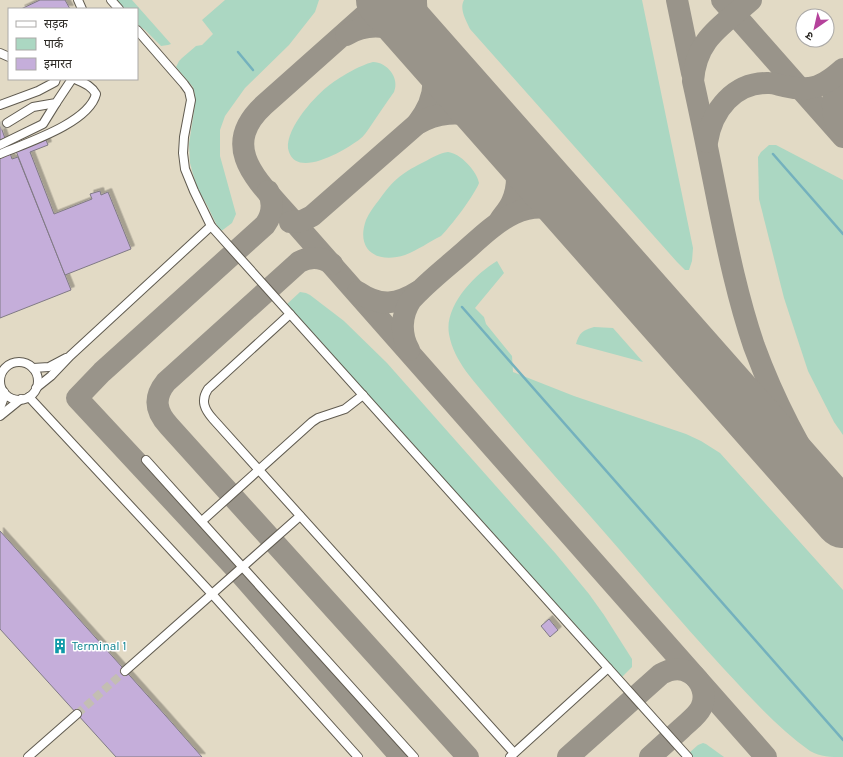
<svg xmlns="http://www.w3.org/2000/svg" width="843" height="757" viewBox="0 0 843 757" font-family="Karla,'Noto Sans Devanagari',sans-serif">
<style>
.built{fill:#e2dac5;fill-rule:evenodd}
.green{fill:#abd7c2}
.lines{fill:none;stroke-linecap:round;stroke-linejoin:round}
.stream{stroke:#74b1bd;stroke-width:2.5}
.taxiway{stroke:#99948a;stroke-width:22}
.runway{stroke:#99948a;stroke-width:56}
.building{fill:#c5aeda;stroke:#807a85;filter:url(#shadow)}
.minor-tunnel{stroke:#c3beb2;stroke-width:8;stroke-dasharray:8 4;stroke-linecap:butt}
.minor-casing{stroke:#605b50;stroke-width:10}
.minor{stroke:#fff;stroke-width:8}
.labels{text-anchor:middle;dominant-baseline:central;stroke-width:3;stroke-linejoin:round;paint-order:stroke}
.culture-label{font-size:12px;fill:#0d838f;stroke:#fff;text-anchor:start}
</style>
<defs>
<filter id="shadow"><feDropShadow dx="3.5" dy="-3.5" stdDeviation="0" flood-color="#0004"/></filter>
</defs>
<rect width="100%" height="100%" fill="#e9e3d6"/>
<path class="built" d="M0,0H843V757H0ZM9,9H137V79H9ZM803,16H827V40H803Z"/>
<g class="green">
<path d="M117,0H132L171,44L168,45L161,46L145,30L137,24V9H124Z"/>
<path d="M225,0H319L315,12L289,45L245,88L225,116L220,130V156L236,214L232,223L220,232L208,207L197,187L193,174L190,163L189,144L195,105V95L193,87L176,67L179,61L182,58L196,46L202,45L213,34L202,20Z"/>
<path d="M464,0H642L693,248L692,261L689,270H685L677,262L470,29C466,20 459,9 464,0Z"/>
<path d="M373,62C387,62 400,78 394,92C386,103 378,115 370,127C367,131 364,136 360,139C347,149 298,179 289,152C282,133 313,98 327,87C338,78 360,65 373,62Z"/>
<path d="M769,145H776L843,180V435L834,422L808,371L784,298L759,199L758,157L761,152Z"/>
<path d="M448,152C460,153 477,171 479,183C474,196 451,226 441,236C429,242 418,250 405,255C378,264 355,251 366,220C369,213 374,206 379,200C394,179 403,172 426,161C433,157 440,153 448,152Z"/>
<path d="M497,261L504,273L475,308L484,317L486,324L512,356L513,372L574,396L686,434L701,441L720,453L843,590V757C830,757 821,757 810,751C778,728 751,698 724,669C676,617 631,562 584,509C553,474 522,439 492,403C475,382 454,362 449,334C444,306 475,274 497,261Z"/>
<path d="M300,292L306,293L310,295L344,321L387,363L556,554L589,594L604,615L632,659V667L621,678L286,305Z"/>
<path d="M594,327L613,328L643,362L576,344C579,333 583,330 594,327Z"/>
<path d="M703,743L706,744L724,757H692L689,753L698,745Z"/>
</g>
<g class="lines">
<g class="stream">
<path d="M238,52L253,70"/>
<path d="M773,154L843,234"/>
<path d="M462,307L843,740"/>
</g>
<g class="taxiway">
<path d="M382,0L264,105C215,150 264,186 294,222L766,757"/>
<path d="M416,0C415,50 455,76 417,124"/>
<path d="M677,0L692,73"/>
<path d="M722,0L843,137"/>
<path d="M751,0C722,26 696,38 693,81C702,121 710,162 718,202C728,251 738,299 754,346C776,406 806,462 843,514"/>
<path d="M346,35C373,19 399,28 423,44"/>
<path d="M839,130C829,110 832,90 843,71"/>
<path d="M707,142C712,110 734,82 769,83C774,83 779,85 784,86C792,88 801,89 809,88C822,87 833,78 843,69"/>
<path d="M268,191C274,203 273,214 265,225L102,372L77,398L238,571L401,757"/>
<path d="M290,222L302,221L312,216L417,124C457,100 509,118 516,166C518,178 517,191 512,202C509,209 504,214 500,220"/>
<path d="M332,264C322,257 310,256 299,262L166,382C153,398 156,412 169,426L468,757"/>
<path d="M358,292C380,307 397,305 419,291"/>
<path d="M409,350C400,334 401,315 411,300C427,282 447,267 465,251C493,226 525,193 566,214C574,218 581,224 588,230"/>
<path d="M568,757L661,674C670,669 681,667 690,673C702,680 707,696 701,708C697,716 688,722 682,728C671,738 661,747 650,757"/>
</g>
<path class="runway" d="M384,0L843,520"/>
</g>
<g class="building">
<path d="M40,0H65L70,9H21Z"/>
<path d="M0,124L12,159L18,157L71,290L0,318Z"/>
<path d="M46,140L48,145L30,152L54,214L92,199L90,194L100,191L101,195L108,192L131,249L65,275L16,151Z"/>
<path d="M0,531L165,715L202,757H116L0,629Z"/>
<path d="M549,619L558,630L550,637L541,626Z"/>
</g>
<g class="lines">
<g class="minor-tunnel">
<path d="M0,126L7,123"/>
<path d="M77,714L125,671"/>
</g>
<g class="minor-casing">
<g id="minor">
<path d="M78,0L82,9"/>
<path d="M111,0L119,9"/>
<path d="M137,30L184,84L189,91L191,100L184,137L183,153L185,169L194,191L211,226L688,757"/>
<path d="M0,53L9,57"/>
<path d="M0,105L38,91L55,82L56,79"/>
<path d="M7,123L33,107L56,103L72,79"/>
<path d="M0,145L43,124L56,103"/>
<path d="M0,154C26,143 89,123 96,94C91,85 83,83 75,79"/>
<path d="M290,314L208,389C200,401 205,410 213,419L514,753"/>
<circle cx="19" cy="381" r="19"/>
<path d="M33,368L49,367L66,358"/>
<path d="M36,388L51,376L70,356L211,226"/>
<path d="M29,397L212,594L358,757"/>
<path d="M0,408L3,400L4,392"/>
<path d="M0,416L21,399"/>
<path d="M146,460L414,757"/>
<path d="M202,521L312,422L318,418L345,409L363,395"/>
<path d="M125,671L300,516"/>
<path d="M28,757L77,714"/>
<path d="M510,757L608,668"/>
</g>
</g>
<use href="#minor" class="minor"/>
</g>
<defs>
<g id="building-bare" transform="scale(1.2)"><path d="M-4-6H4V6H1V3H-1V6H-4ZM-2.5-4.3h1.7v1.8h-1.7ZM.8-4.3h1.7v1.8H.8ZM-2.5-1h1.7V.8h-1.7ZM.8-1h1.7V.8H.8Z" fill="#0f9aa8" stroke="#fff" stroke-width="2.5" paint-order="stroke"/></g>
</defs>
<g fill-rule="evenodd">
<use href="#building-bare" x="60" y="646"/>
</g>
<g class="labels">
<g class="culture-label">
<text x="72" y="646">Terminal 1</text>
</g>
</g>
<rect x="8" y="8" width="130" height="72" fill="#ffffff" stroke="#aba9a7"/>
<rect x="16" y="21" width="20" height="6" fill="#ffffff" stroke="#aba9a7"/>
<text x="44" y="28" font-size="12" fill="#2c2924">सड़क</text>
<rect x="16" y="38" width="20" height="12" fill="#abd7c2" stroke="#aba9a7"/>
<text x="44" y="48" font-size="12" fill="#2c2924">पार्क</text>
<rect x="16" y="58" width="20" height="12" fill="#c5aeda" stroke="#aba9a7"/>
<text x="44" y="68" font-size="12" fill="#2c2924">इमारत</text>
<g transform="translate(815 28) rotate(214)"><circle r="19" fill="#ffffff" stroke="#aba9a7"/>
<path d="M0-3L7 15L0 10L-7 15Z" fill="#b5429b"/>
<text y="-6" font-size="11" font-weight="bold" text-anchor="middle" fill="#2c2924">उ</text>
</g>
</svg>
